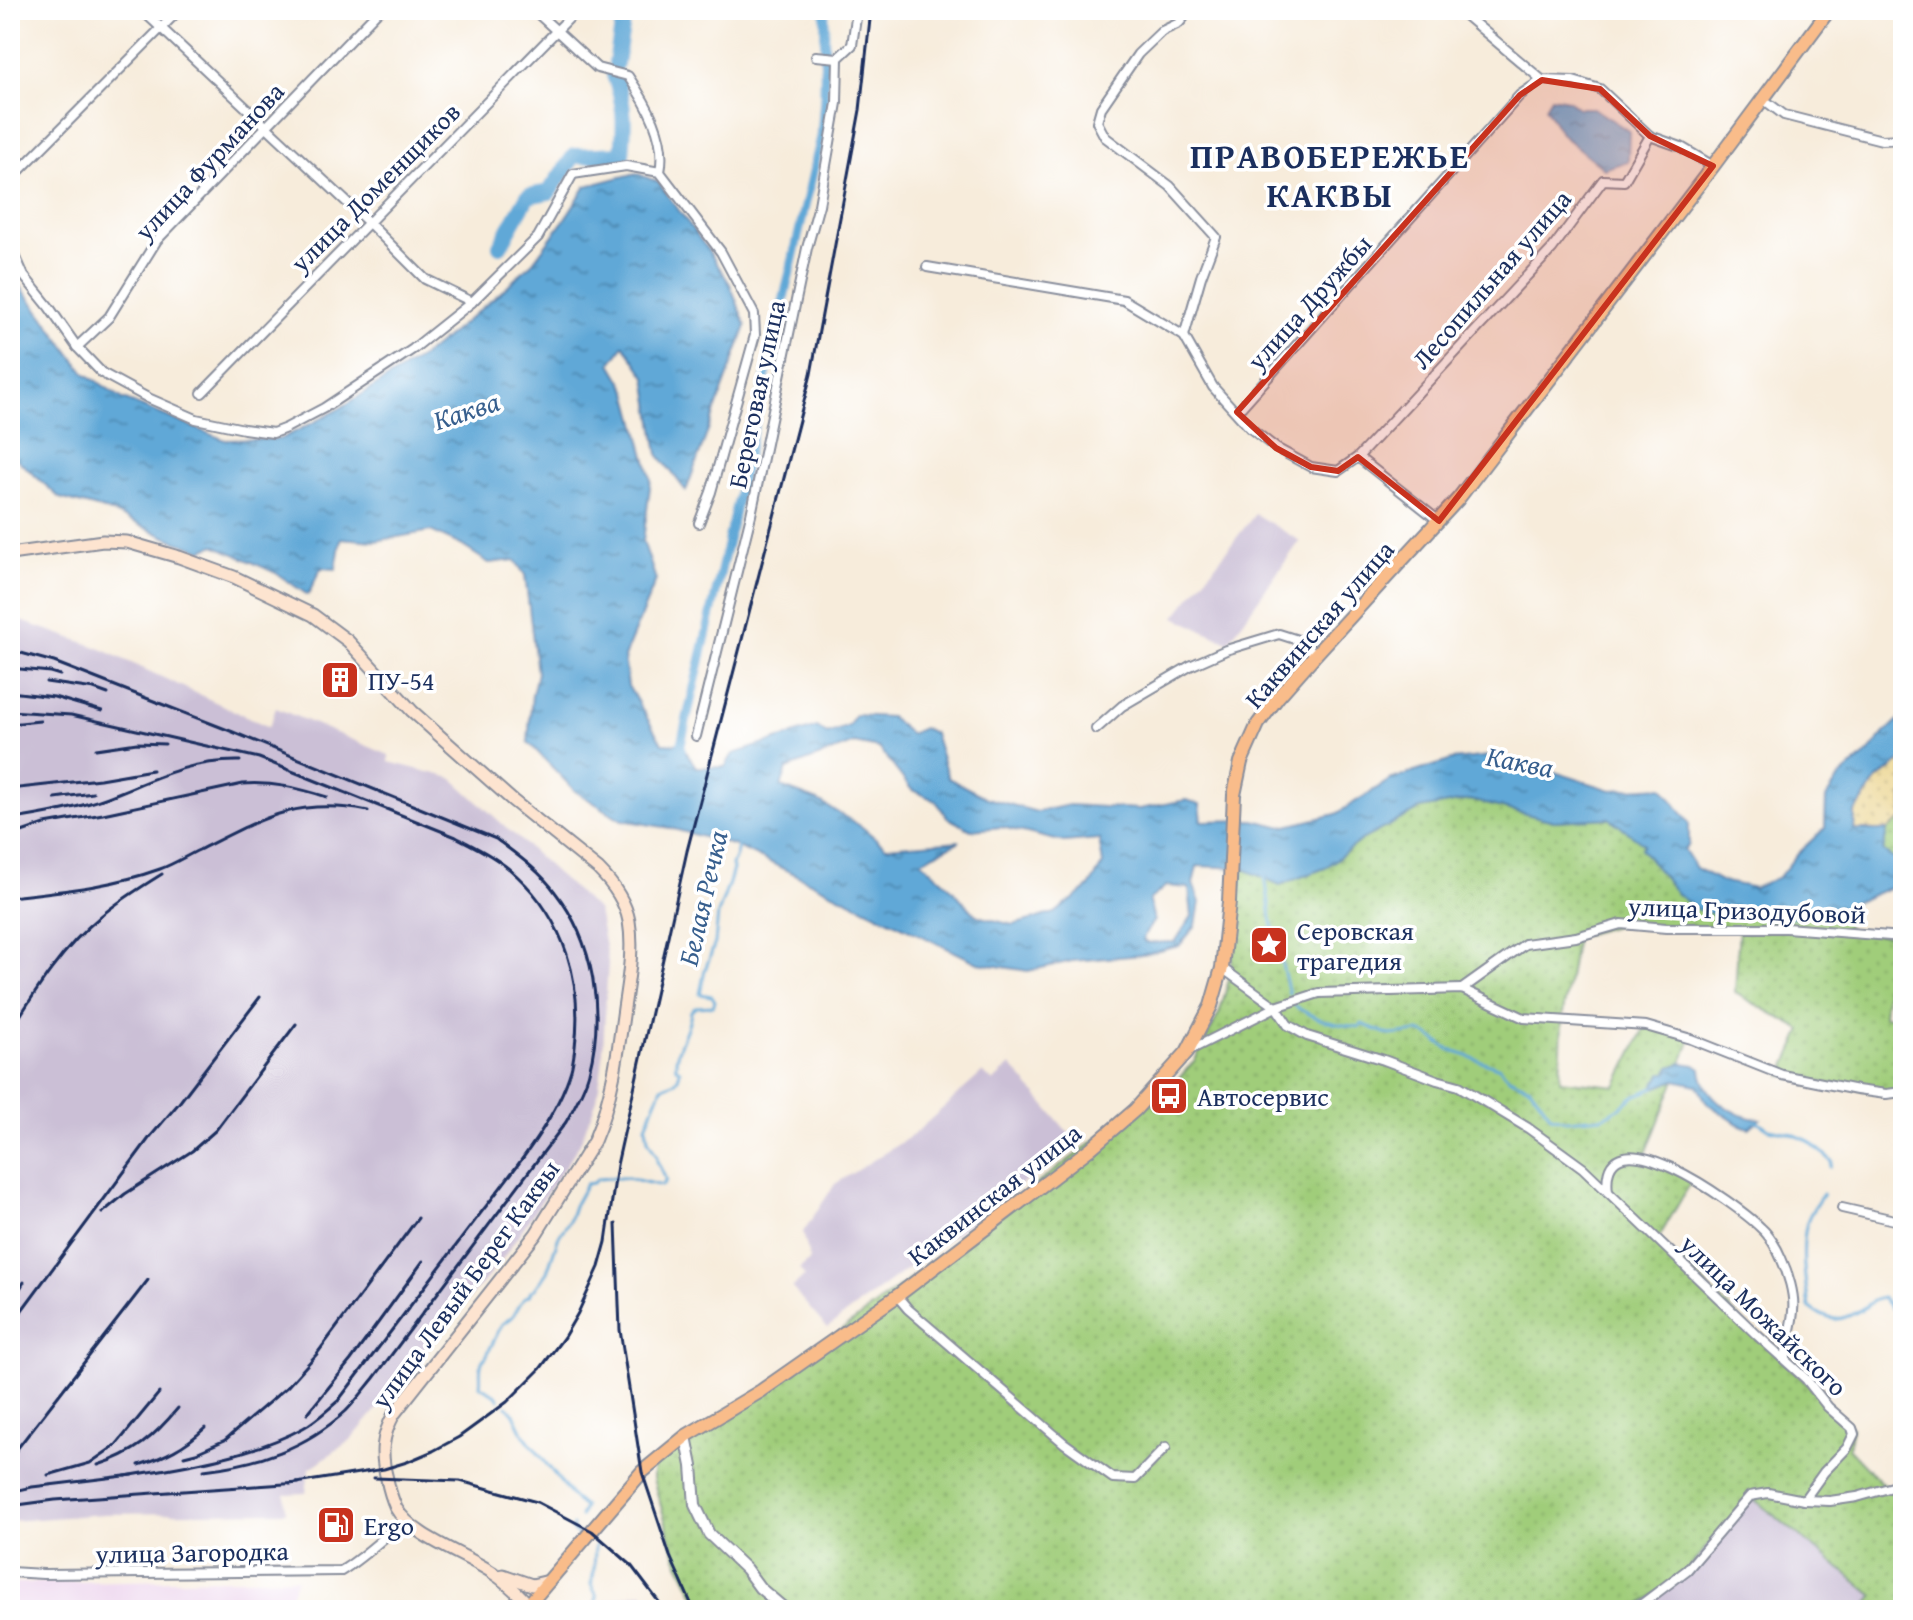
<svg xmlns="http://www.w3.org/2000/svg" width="1913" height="1620" viewBox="0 0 1913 1620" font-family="'Gentium Book Plus',serif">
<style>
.built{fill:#ebd1ec}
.industrial{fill:#cbbfd6}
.grass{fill:url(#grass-dots);stroke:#5e7e6c;stroke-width:2}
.sand{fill:url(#sand-dots);stroke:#84847e;stroke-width:2}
.water{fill:url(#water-ripples);stroke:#3e6c9a;stroke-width:2;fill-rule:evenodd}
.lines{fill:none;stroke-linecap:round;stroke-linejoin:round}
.stream{stroke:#60a8d7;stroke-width:3}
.canal{stroke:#60a8d7;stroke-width:9}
.river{stroke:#60a8d7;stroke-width:16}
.minor-casing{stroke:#898e9c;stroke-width:12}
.tertiary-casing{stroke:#898e9c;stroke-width:14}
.secondary-casing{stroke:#898e9c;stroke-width:15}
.primary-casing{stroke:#898e9c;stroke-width:16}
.minor{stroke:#fff;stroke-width:8}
.tertiary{stroke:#fff;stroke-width:10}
.secondary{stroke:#fde4d0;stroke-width:11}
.primary{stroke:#f9bc8a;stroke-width:12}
.rail{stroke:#1b2f5e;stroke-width:3}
.marked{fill:#c8321e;fill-opacity:0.2;stroke:#c8321e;stroke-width:6;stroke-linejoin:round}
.labels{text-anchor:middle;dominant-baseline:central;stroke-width:7;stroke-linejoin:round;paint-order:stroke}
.street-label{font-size:26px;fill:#1b2f5e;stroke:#fff}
.poi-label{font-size:26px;fill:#1b2f5e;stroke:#fff;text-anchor:start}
.water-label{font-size:28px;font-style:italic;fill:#375f8e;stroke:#fff}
.district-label{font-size:34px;font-weight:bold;letter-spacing:2px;fill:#1b2f5e;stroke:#fff}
</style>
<defs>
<pattern id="grass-dots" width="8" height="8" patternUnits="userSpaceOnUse" patternTransform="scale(2)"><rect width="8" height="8" fill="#a0cd7a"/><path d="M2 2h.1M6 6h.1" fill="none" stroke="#89b06c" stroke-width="1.8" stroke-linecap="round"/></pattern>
<pattern id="sand-dots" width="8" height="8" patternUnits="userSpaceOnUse" patternTransform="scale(2)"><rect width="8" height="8" fill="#eeda9e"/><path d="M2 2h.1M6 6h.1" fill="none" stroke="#ccbb8a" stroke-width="1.8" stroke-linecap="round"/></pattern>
<pattern id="water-ripples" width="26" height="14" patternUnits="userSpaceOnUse" patternTransform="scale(2)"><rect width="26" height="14" fill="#60a8d7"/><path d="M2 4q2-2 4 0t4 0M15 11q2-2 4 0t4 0" fill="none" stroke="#4e89b2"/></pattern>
</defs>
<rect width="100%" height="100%" fill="#fff"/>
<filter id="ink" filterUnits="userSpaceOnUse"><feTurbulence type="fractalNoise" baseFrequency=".0125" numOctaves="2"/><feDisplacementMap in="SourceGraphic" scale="16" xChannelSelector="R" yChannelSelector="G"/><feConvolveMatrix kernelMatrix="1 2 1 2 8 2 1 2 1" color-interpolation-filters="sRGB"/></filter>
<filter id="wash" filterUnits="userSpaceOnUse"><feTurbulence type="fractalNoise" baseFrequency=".006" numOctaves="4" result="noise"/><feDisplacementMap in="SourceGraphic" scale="32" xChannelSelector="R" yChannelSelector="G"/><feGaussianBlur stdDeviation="1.8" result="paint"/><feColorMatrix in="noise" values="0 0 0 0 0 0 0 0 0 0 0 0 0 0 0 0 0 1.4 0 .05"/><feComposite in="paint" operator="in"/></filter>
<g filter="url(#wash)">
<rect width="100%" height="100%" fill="#f7ecdb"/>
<path class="built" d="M297,1578L285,1610H10V1583Z"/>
<g class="industrial">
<path d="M1255,514L1300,541L1228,642L1175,617Z"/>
<path d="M10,617L97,647L269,727L276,708L389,755V762L452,778L598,911L608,962L602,1067L597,1099L579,1145L501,1261L351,1440L309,1469L306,1493L285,1494L286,1512L105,1514L10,1521Z"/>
<path d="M1011,1065L1077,1143L827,1328L792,1288L805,1276L799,1269L810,1260L803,1232L835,1184L913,1135L983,1072L993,1082Z"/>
<path d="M1750,1496L1874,1596L1862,1610H1634Z"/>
<path d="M643,1592L656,1610H587L601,1602Z"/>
</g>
<g class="grass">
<path d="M1470,800L1554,821L1609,818L1745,912L1764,918L1843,908L1848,932L1892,936L1884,1016L1903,1019V1092L1886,1094L1782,1075L1802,1030L1735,993L1739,928L1621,924L1576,937L1562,1019L1560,1080L1616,1086L1646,1026L1691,1039L1682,1063L1670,1067L1667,1074L1662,1073L1653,1088L1675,1080L1645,1156L1693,1179L1658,1239L1852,1428L1848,1448L1886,1488L1903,1484V1610H1862L1874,1596L1750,1496L1687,1570L1634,1610H702L676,1557L653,1479V1462L761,1391L1135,1110L1160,1100L1195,1060L1219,1014L1230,976L1242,868L1280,885L1325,868L1361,840L1420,809Z"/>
<path d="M1903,819V882L1891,887L1896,861L1883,851L1887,830Z"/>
</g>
<path class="sand" d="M1903,759V819L1887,830L1854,831L1855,812L1877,780Z"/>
<g class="water">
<path d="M1551,97L1568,100L1578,108H1593L1629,131L1628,161L1604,169L1562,135L1545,107Z"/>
<path d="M636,173L658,182L708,250L730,284L746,326L686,491L658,454L646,377L624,345L611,363L628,392L651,479L643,541L656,580L624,657L628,686L662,743L681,744L696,767H725L733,754L817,727L827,734L849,726L855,715L890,717L910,734L923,728L934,733L948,778L987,798L1037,812L1069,805L1139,809L1186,800L1200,804L1202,821L1254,820L1283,827L1336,814L1390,780L1452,760L1501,755L1611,790L1663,787L1689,823V844L1684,849L1696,868L1720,881L1755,888L1779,877L1798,853L1825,828L1826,798L1839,778L1868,753L1885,733L1903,717V759L1877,780L1855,812L1854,830H1887L1883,851L1896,861L1891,887C1843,908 1797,928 1745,912L1734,919L1698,910L1678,895L1641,849L1644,844L1609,818L1554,821L1470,800L1420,809L1361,840L1325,868L1280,885L1242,868L1197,866L1193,884L1200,902L1196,925L1179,946L1142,955L1072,961L1028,971L978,963L736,846L670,828L622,820L575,791L528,742L532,695L537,673L525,575L515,560L489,563L461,545L431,531L375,541L341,538L336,569L321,568L308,595L276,573L215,545L202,550L168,538L112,512L60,498L10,453V278L15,279L85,373L123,399L225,440L281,439L334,412L426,354L500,293L533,262L564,220L586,186ZM854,743L879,748L911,789L936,801L948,818L971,830L1002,827L1064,842L1099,839L1103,864L1089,887L1055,913L1013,925L977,916L947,884L921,861L960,841L886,847L862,827L818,801L781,787L787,769ZM1166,886L1189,888L1192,916L1175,942L1146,943L1143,940L1144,936L1154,920L1149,900Z"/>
<path d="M1682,1063L1695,1065L1701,1069C1703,1096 1734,1118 1760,1119L1749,1128L1738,1124L1707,1103L1697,1085L1675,1080L1652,1089L1662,1073H1667L1670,1067Z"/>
</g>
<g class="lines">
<g class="stream">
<path d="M1265,876L1271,918L1289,994"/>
<path d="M1293,1005C1319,1021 1330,1024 1360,1027L1362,1024L1390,1035L1419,1032L1428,1035L1448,1049L1500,1068L1509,1078L1530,1087L1551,1116L1566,1120L1603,1117L1621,1107L1634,1096L1654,1088"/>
<path d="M1754,1121H1757L1769,1129L1790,1133L1809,1141L1832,1161L1831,1167"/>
<path d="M1823,1194C1817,1203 1810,1212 1807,1222C1800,1249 1805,1281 1809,1307C1831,1324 1842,1322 1865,1307C1871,1302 1875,1299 1883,1298L1893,1310L1903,1315"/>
<path d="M499,1399L496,1395L480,1386C482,1376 477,1364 486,1357L502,1324L513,1316L520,1304L525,1297L529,1296L531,1291L535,1289L547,1272L559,1236L569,1221L574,1206L586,1184L593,1183L597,1179L612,1178H628L662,1186L666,1180L657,1161V1156L648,1140L646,1126L662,1087C672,1084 679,1082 680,1070L676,1068C674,1047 690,1031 691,1011L696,1007L713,1006L715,1001L712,996L700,994L705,970L715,943L718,914L729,883L733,869L732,865L736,856L738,845"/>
<path d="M507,1406L514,1414L524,1435L573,1498L584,1507L580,1517"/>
<path d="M573,1526L572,1530L579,1536"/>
<path d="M595,1546C594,1558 596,1571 591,1584L597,1596L596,1601"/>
</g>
<path class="canal" d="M681,754V744L821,137L824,98L825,10"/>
<g class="river">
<path d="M616,63L625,10"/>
<path d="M500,246L528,196L549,192L574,156L622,154C625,124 625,103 614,75"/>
</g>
</g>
</g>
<g filter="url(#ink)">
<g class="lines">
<g class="minor-casing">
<g id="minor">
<path d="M142,10L368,222L425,279L472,302"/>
<path d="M534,10L597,68L628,76C647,104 667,138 660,172L721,252L754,314L755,335L711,492L699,523"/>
<path d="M1459,10L1542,80L1573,81L1600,89L1650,136L1681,147L1713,166"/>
<path d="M816,56L838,58L852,45L856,18L853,10"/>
<path d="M1763,99L1784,115L1882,140L1903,139"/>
<path d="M10,180L179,10"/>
<path d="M10,244L24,276L49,307L77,347L102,373L148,398L196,419L244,429L273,433L286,428L324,408L413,349L472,302L538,237L573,174L626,166L660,172"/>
<path d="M927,267L1124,300L1184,336L1213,387L1250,428L1276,448L1311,467L1338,471L1358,457L1552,249L1603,180L1624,181L1650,136"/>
<path d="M1184,336L1201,277L1216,237L1170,186L1105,137L1097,122L1101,108L1138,54L1162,31L1179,23L1190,10"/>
<path d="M77,347L109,317L157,240L379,10"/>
<path d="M202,393L577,10"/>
<path d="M1237,412L1520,95L1542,80"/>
<path d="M1358,457L1439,521"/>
<path d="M1096,729L1122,706L1190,666L1226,650L1279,634L1304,642L1315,655"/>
<path d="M696,736L751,515L807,248L819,205L837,103L838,58"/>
<path d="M1222,968L1276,1007L1288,1025L1307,1036L1384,1060L1437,1080L1459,1086L1528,1128L1583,1168L1758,1336L1806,1379L1828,1407L1852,1428L1854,1434L1847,1448L1824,1472L1804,1500"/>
<path d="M1462,989L1525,944L1576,937L1621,924L1666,928H1786L1903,937"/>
<path d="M1190,1050L1276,1007L1319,993L1462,989L1524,1018L1646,1026L1691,1039L1782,1075L1857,1090L1886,1094L1903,1092"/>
<path d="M1608,1192C1597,1103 1738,1205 1761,1228C1769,1235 1777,1248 1781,1258C1788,1273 1795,1295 1793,1311C1792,1328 1785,1343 1786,1360"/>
<path d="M1842,1208L1903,1222"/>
<path d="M897,1296L908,1309L1064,1443L1113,1478L1135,1479L1166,1447"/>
<path d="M10,1572L43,1574L341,1571C364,1557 384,1537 405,1520"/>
<path d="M1634,1610L1687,1570L1750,1496L1768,1493L1804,1500L1830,1501L1857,1497L1903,1484"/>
</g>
</g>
<g class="tertiary-casing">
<path id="tertiary" d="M686,1436L692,1466L695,1505L709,1534L746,1569L760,1588L786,1610"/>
</g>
<g class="secondary-casing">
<g id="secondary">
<path d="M10,554L103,541L127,542L179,557L234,577L313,615L348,641L412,711L442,738L512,800L598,869C613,884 625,900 629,921C634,950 628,980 624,1008C618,1053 612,1099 594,1141L536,1234L394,1414C382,1436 380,1454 387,1479C389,1489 392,1499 396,1508C412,1537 466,1554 493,1573C509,1583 521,1597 534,1610"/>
<path d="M503,1575L532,1585L549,1581"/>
</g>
</g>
<g class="primary-casing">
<path id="primary" d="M524,1610L642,1472L686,1436L761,1391L897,1296L1091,1148L1135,1110L1187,1052L1211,1006L1222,968L1229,902L1234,795L1241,762L1258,724L1278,697L1315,655L1458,499L1713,166L1829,10"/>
</g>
<use href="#minor" class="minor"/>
<use href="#tertiary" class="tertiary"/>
<use href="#secondary" class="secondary"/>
<use href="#primary" class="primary"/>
<g class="rail">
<path d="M10,650L54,662L233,732L496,839C517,855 539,870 555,892C594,942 605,1011 589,1072C585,1089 574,1107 566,1122L374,1378C365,1389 356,1401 346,1411C306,1448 258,1464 204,1470"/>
<path d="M10,668L50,672L60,675"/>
<path d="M46,682L94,689L108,694"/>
<path d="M10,692L54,697L102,711"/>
<path d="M10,711L71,715L259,758L456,837C477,848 500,859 517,876C565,921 583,983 575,1047C574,1054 573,1063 571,1070C556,1121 509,1176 477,1218C431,1279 384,1340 338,1401C327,1410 316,1421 303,1428C252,1456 182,1467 125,1476"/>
<path d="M10,724L40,721"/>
<path d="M96,749L137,743L165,744"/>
<path d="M10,789L100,779L152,770"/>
<path d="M55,798L93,793"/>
<path d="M10,820C43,814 76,809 108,797C155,779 188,760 240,761"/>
<path d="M10,836L45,824L103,814L243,784C273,782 299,788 327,797"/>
<path d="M10,897C62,891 110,887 160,869C174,864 186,856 199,850C261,819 296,797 368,811"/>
<path d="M10,1032C36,990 63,947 101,916C120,900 141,887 162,874"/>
<path d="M102,1213L125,1194L192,1151L216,1130L296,1024"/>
<path d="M616,1224L620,1330L642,1472L670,1556L694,1610"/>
<path d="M10,1305L24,1282"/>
<path d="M10,1332L22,1310L150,1137L179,1103L260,997"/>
<path d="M307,1414L351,1360L423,1261"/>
<path d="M184,1456L196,1453L225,1440L288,1386L316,1355L418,1218"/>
<path d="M10,1458L148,1280"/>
<path d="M98,1465C134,1454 154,1437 178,1408"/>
<path d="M139,1465C165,1457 185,1447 205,1428"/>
<path d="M48,1475L90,1463L116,1445L159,1393"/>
<path d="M374,1478L460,1481L537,1502L592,1531L630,1564L665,1610"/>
<path d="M290,1484L384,1469L407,1462L433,1451L459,1437L507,1402L540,1369L564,1337L578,1313L599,1267L606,1242L617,1165L687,851L811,374L860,110L871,10"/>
<path d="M10,1492L32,1487L133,1475"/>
<path d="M10,1506L55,1500L299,1483"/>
</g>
</g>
</g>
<path class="marked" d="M1542,80L1600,89L1650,136L1713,166L1439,521L1358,457L1338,471L1311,467L1276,448L1237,412L1520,95Z"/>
<defs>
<g id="building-square" transform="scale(2)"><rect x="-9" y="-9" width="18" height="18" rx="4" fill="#c8321e" stroke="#fff"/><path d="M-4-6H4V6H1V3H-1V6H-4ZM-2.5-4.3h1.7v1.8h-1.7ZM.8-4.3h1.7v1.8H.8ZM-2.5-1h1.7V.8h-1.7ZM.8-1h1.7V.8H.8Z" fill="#fff"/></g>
<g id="sight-square" transform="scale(2)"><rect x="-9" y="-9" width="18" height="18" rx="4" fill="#c8321e" stroke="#fff"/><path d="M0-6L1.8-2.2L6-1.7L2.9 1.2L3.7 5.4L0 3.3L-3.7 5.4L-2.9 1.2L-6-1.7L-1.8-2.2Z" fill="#fff"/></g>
<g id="bus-square" transform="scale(2)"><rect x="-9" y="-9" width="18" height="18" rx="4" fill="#c8321e" stroke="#fff"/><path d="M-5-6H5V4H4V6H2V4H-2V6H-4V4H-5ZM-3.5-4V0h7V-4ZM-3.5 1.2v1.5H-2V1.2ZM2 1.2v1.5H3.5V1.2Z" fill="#fff"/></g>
<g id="fuel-square" transform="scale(2)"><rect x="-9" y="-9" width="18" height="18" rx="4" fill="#c8321e" stroke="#fff"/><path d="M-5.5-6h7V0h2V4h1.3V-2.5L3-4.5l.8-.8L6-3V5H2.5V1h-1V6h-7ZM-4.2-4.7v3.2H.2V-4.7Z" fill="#fff"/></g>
</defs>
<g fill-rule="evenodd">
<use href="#building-square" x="340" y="680"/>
<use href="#sight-square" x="1269" y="945"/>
<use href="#bus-square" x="1169" y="1096"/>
<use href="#fuel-square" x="336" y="1525"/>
</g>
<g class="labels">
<g class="street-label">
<text transform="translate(209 161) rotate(-47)">улица Фурманова</text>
<text transform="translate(375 187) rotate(-45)">улица Доменщиков</text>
<text transform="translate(1491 279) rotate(-49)">Лесопильная улица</text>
<text transform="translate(1309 302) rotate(-48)">улица Дружбы</text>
<text transform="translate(756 394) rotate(-78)">Береговая улица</text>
<text transform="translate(1319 624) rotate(-49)">Каквинская улица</text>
<text transform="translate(1747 910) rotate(2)">улица Гризодубовой</text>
<text transform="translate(994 1194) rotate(-38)">Каквинская улица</text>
<text transform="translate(465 1284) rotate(-54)">улица Левый Берег Каквы</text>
<text transform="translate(1764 1315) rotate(44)">улица Можайского</text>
<text transform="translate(192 1552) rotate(-1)">улица Загородка</text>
</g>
<g class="poi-label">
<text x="368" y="680">ПУ-54</text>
<text x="1297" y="930">Серовская<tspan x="1297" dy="30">трагедия</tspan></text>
<text x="1197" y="1096">Автосервис</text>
<text x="364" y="1525">Ergo</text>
</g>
<g class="water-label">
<text transform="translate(466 410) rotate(-18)">Каква</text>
<text transform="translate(1520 761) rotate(11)">Каква</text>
<text transform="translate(702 898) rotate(-77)">Белая Речка</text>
</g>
<g class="district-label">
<text x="1330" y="155">ПРАВОБЕРЕЖЬЕ<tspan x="1330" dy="39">КАКВЫ</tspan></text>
</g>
</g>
<rect width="1913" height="1620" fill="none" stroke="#fff" stroke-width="40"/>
</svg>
